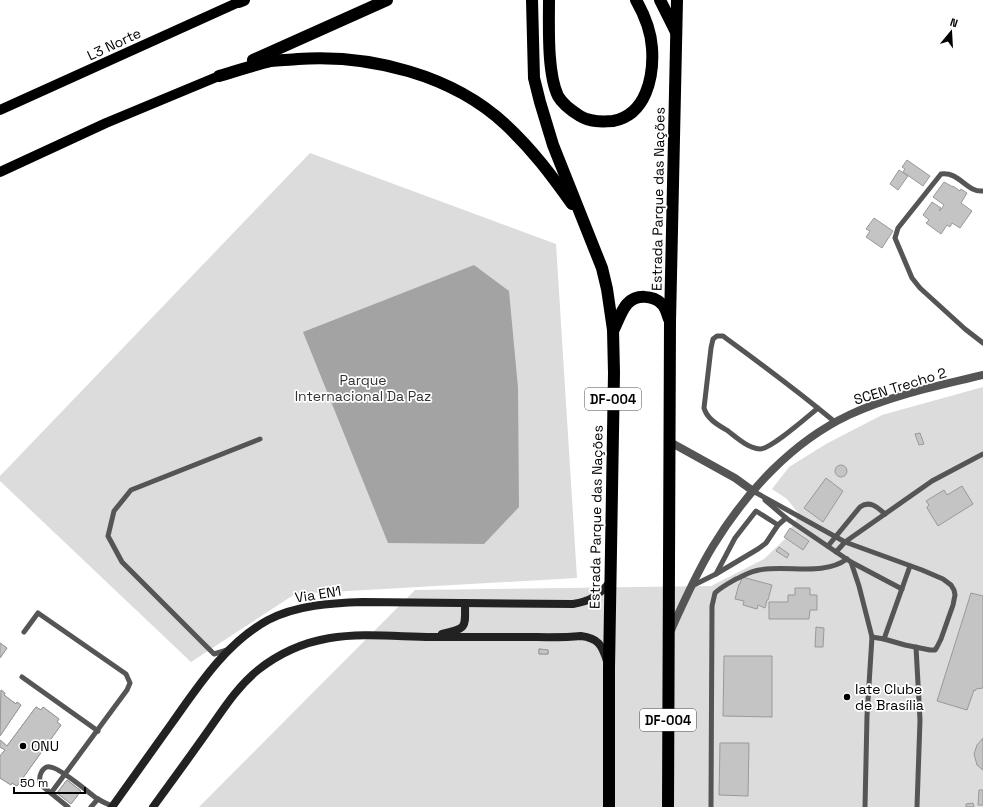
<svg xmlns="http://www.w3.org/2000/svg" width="983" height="807" viewBox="0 0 983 807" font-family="'Space Grotesk',sans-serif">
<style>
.green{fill:#dcdcdc}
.water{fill:#a3a3a3}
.building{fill:#c4c4c4;stroke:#999}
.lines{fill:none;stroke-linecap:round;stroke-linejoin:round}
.lane{stroke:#555;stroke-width:5}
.street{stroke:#555;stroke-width:8}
.secondary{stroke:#222;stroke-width:8}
.primary{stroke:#000;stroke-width:10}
.highway{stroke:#000;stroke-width:12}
.poi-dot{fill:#000;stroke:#fff;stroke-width:1.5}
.labels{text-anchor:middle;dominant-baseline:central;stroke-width:3.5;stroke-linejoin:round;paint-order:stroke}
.shield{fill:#fff;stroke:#4c4c4c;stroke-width:1}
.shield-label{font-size:13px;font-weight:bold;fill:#000}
.street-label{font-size:14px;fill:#000;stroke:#fff}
.park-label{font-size:14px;fill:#333;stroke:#fff}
.poi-label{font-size:14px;fill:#000;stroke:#fff;text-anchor:start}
</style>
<rect width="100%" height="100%" fill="#fff"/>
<g class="green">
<path d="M310,153L556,244L577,578L295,594L191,662L0,481V476Z"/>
<path d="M983,387V807H199L415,590L711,586L764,559L785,539L799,514L787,499L772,489L789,467L826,444L882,415Z"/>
</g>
<path class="water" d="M474,265L509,291L518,388L519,507L484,544L388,543L303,332Z"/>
<g class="building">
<path d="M907,160L930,176L923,186L903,172L905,169L902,167Z"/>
<path d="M899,170L908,176L898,190L890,184Z"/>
<path d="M944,182L953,187V186L960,191L961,189L967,193L961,203L972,211L960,228L952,223L950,227L947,225L941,234L926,223L929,220L923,215L932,202L941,208L939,210L940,211L944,205L933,197Z"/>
<path d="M874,218L893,231L882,248L866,237L870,231L866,229Z"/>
<path d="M920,433L924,444L919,445L915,434Z"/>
<circle cx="841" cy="471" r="6"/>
<path d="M826,478L843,491L823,522L804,508Z"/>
<path d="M962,486L973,504L938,526L927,508V507L929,505L926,501L944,490L947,495Z"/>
<path d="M790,528L809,541L803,550L784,537Z"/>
<path d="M779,547L789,554L787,558L776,551Z"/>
<path d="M742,577L772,585L768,600H767L765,608L758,605L757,609L743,605L744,601L735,599L739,584H740Z"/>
<path d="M795,588H810V595H817V610H810L809,619H769V602H788V595H795Z"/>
<path d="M971,593L983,596V688L976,689L975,691L974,690L967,710L937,701Z"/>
<path d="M816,627L824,628L823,647H815Z"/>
<path d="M0,643L7,648L0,658Z"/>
<path d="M0,643L7,648L0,658Z"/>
<path d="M539,649L548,650V654H539Z"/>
<path d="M539,649L548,650V654H539Z"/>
<path d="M724,656H772V717L723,716Z"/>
<path d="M1,690L5,693L4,695L16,704L17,702L21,705L0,736Z"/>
<path d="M1,690L5,693L4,695L16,704L17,702L21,705L0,736Z"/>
<path d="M36,707L41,710L43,707L59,719L57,722L61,725L17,786L12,783L11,785L0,778V756L5,750L0,747V740L7,746Z"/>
<path d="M36,707L41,710L43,707L59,719L57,722L61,725L17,786L12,783L11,785L0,778V756L5,750L0,747V740L7,746Z"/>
<path d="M983,738V770L977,765L974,754L977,745Z"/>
<path d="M720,743H749L748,796L719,795Z"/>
<path d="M67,780L81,791L71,804L57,793Z"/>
<path d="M67,780L81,791L71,804L57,793Z"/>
<path d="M979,790H983V805H978Z"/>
<path d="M973,803L974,807H966V804Z"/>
</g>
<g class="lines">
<g class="lane">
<path d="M983,191C967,193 959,171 941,174L898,228L895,238L912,278L920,288L965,329L983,343"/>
<path d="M818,408C808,416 771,449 760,449C748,448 737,438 728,431C718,425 707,419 704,408L711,348L713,339L717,336H723L727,339C764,366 800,393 835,422"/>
<path d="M753,491L845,542L922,570L943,579L951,585L954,590L955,595L953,605L941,639L937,647L935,650H930L905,645L884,639L872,637"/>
<path d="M765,500L786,518L851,562L902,589"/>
<path d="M828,546L860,507C870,500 877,507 885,514"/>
<path d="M836,552L845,542L932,481L983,454"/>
<path d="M851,562L859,586L872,637L867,716L865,807"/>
<path d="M716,574L735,538L756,511L778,525"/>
<path d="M692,586L716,574L758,549L766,543L778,525L786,518"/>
<path d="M24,632L38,613L126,674L130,683L127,690L51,793"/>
<path d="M884,639L910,566"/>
<path d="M916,647L920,720L917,807"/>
<path d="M227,650L214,654L122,562L108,536L114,511L131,490L260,439"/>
<path d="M22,677L98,731"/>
<path d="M68,807L41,785C39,780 39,777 41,773C43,769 46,766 50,767C59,767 87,791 96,798C101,801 107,804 112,806"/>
<path d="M91,807L98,799"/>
<path d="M711,807L712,606L715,593C721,587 729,583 736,579C743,576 751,571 759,570C787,564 822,577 847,559"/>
</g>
<g class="street">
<path d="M670,442L735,478L753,491"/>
<path d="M671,630C684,601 697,572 713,546C746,492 792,442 849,415C891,395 938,386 983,375"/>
</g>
<g class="secondary">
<path d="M442,634C468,628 465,628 465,603"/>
<path d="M112,807C132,779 152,751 172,723C199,685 226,643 268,620C297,605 331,603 363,602L573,604C591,601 598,596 610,582"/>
<path d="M153,807C172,781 191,755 210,728C224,708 238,686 258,670C314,626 366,636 432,637C462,637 493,637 523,637C542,637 561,638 581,636C598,638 602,645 607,661"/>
</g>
<g class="primary">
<path d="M0,110L239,2"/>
<path d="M0,172L106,123L219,76"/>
</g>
<g class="highway">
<path d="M532,0L534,78L540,102L553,145L602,268L607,289L613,330L614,373L609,668V807"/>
<path d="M549,0C549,26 547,73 558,96C563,105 572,111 580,116C590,122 601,122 613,121C646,115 654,77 652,48C651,32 644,14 636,0"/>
<path d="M660,0L676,32"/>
<path d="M239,2L244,0"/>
<path d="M253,60L387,0"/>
<path d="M219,76C236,71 254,65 271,61C280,60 290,60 298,59C370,54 453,75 506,125C532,149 552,176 572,204"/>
<path d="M614,329C618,321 621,311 627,304C636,294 653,295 662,304C666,308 667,314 669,319"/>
<path d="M668,807L670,322L677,0"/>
</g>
</g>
<g class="poi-dot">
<circle cx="847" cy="697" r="4"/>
<circle cx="23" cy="746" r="4"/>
</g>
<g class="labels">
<g class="shield">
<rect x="585" y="388" width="56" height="22" rx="3"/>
<rect x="640" y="709" width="56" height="22" rx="3"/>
</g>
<g class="shield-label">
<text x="613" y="399">DF-004</text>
<text x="668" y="720">DF-004</text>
</g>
<g class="street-label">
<text transform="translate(114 44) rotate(-25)">L3 Norte</text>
<text transform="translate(658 199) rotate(-89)">Estrada Parque das Nações</text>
<text transform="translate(900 386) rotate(-17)">SCEN Trecho 2</text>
<text transform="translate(596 517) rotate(-89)">Estrada Parque das Nações</text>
<text transform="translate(318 594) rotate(-9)">Via EN1</text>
</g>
<g class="park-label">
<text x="363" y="380">Parque<tspan x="363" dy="16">Internacional Da Paz</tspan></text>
</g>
<g class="poi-label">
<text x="855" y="689">Iate Clube<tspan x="855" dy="16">de Brasília</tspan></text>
<text x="31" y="746">ONU</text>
</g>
</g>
<g transform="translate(951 32) rotate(18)" stroke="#ffffff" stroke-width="3" paint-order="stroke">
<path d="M0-3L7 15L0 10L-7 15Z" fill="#000000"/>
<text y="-6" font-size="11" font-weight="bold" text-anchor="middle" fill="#000000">N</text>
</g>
<path d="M14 787v6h71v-6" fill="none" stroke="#000000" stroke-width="2"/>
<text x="20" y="787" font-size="12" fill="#000000" stroke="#ffffff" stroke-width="3" paint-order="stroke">50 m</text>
</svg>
